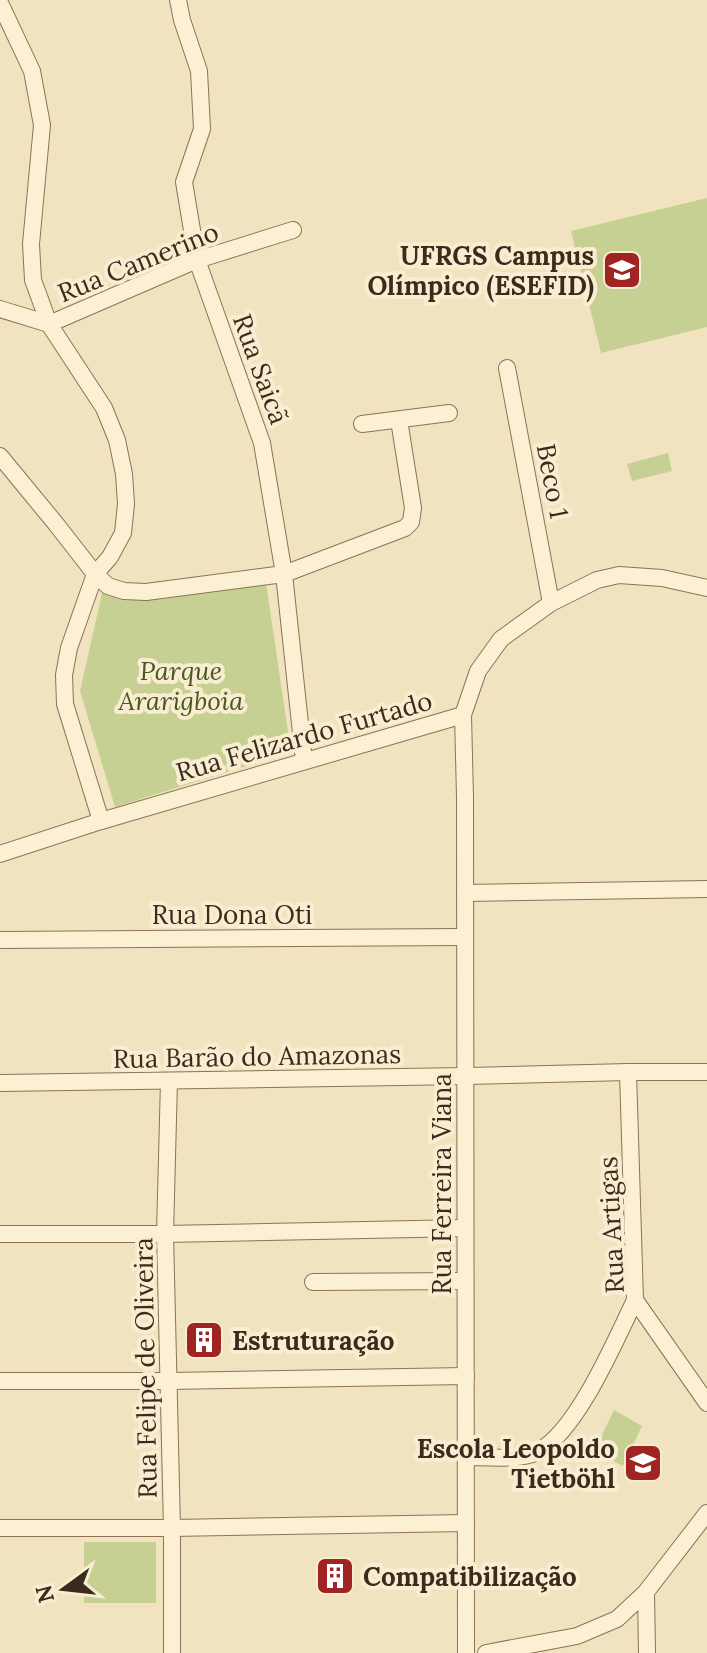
<svg xmlns="http://www.w3.org/2000/svg" width="707" height="1653" viewBox="0 0 707 1653" font-family="Lora,serif">
<style>
.green{fill:#c7d093}
.lines{fill:none;stroke-linecap:round;stroke-linejoin:round}
.minor-casing{stroke:#8b7356;stroke-width:18}
.minor{stroke:#fbf0d3;stroke-width:16}
.labels{text-anchor:middle;dominant-baseline:central;stroke-width:8;stroke-linejoin:round;paint-order:stroke}
.poi-label{font-size:26px;font-weight:bold;fill:#3a2b1c;stroke:#f8edd0;text-anchor:end}
.street-label{font-size:26px;fill:#3a2b1c;stroke:#f8edd0}
.park-label{font-size:26px;font-style:italic;fill:#495821;stroke:#f8edd0}
</style>
<rect width="100%" height="100%" fill="#f1e3bf"/>
<g class="green">
<path d="M707,198V327L601,353L571,231Z"/>
<path d="M668,453L672,471L632,481L627,464Z"/>
<path d="M265,576L291,752L115,807L80,691L103,589Z"/>
<path d="M614,1410L642,1426L623,1466L594,1451Z"/>
<rect x="84" y="1542" width="72" height="61"/>
</g>
<g class="lines">
<g class="minor-casing">
<g id="minor">
<path d="M178,0L182,20L199,71L202,129L184,182L197,260L262,443L284,574L304,761"/>
<path d="M0,3L32,71L42,125L31,244L33,280L49,324L104,408L117,440L124,474L126,504L123,533L110,557L95,574L69,648L64,675L65,704L101,821"/>
<path d="M0,309L49,324L197,260L293,230"/>
<path d="M507,368L551,603"/>
<path d="M362,424L449,413"/>
<path d="M0,456L56,524L95,574L108,586L124,591L146,592L284,574L405,528L411,522L413,508L399,420"/>
<path d="M0,854L101,821L463,715"/>
<path d="M465,893L707,889"/>
<path d="M0,940L465,937"/>
<path d="M628,1072L635,1300L707,1403"/>
<path d="M169,1081L165,1234L172,1528V1653"/>
<path d="M0,1083L466,1076L628,1072H707"/>
<path d="M0,1234H165L465,1228"/>
<path d="M313,1282L465,1281"/>
<path d="M0,1381H168L466,1376"/>
<path d="M465,1457C485,1457 522,1461 539,1451C578,1429 615,1341 635,1300"/>
<path d="M0,1528H172L466,1523"/>
<path d="M646,1592L647,1653"/>
<path d="M466,1653L465,797L463,715L478,671L501,639L551,603L597,580L619,575L662,578L707,588"/>
<path d="M486,1653L577,1636L617,1619L646,1592L707,1513"/>
</g>
</g>
<use href="#minor" class="minor"/>
</g>
<defs>
<g id="university-square" transform="scale(2)"><rect x="-9" y="-9" width="18" height="18" rx="4" fill="#9f2422" stroke="#f8edd0"/><path d="M0-5L7-2L0 1L-7-2ZM-4 1L0 2.5L4 1V4Q0 6-4 4Z" fill="#fff"/></g>
<g id="building-square" transform="scale(2)"><rect x="-9" y="-9" width="18" height="18" rx="4" fill="#9f2422" stroke="#f8edd0"/><path d="M-4-6H4V6H1V3H-1V6H-4ZM-2.5-4.3h1.7v1.8h-1.7ZM.8-4.3h1.7v1.8H.8ZM-2.5-1h1.7V.8h-1.7ZM.8-1h1.7V.8H.8Z" fill="#fff"/></g>
<g id="school-square" transform="scale(2)"><rect x="-9" y="-9" width="18" height="18" rx="4" fill="#9f2422" stroke="#f8edd0"/><path d="M0-5L7-2L0 1L-7-2ZM-4 1L0 2.5L4 1V4Q0 6-4 4Z" fill="#fff"/></g>
</defs>
<g fill-rule="evenodd">
<use href="#university-square" x="622" y="270"/>
<use href="#building-square" x="204" y="1340"/>
<use href="#school-square" x="643" y="1463"/>
<use href="#building-square" x="335" y="1576"/>
</g>
<g class="labels">
<g class="poi-label">
<text x="594" y="255">UFRGS Campus<tspan x="594" dy="30">Olímpico (ESEFID)</tspan></text>
<text x="232" y="1340" text-anchor="start">Estruturação</text>
<text x="615" y="1448">Escola Leopoldo<tspan x="615" dy="30">Tietböhl</tspan></text>
<text x="363" y="1576" text-anchor="start">Compatibilização</text>
</g>
<g class="street-label">
<text transform="translate(138 262) rotate(-22)">Rua Camerino</text>
<text transform="translate(261 369) rotate(70)">Rua Saicã</text>
<text transform="translate(553 481) rotate(79)">Beco 1</text>
<text transform="translate(304 736) rotate(-16)">Rua Felizardo Furtado</text>
<text x="232" y="914">Rua Dona Oti</text>
<text transform="translate(257 1056) rotate(-1)">Rua Barão do Amazonas</text>
<text transform="translate(441 1184) rotate(-90)">Rua Ferreira Viana</text>
<text transform="translate(611 1225) rotate(-93)">Rua Artigas</text>
<text transform="translate(145 1368) rotate(-91)">Rua Felipe de Oliveira</text>
</g>
<g class="park-label">
<text x="181" y="670">Parque<tspan x="181" dy="30">Ararigboia</tspan></text>
</g>
</g>
<g transform="translate(64 1589) rotate(255)" stroke="#f8edd0" stroke-width="6" paint-order="stroke">
<path d="M0-6L14 30L0 20L-14 30Z" fill="#3a2b1c"/>
<text y="-12" font-size="22" font-weight="bold" text-anchor="middle" fill="#3a2b1c">N</text>
</g>
</svg>
